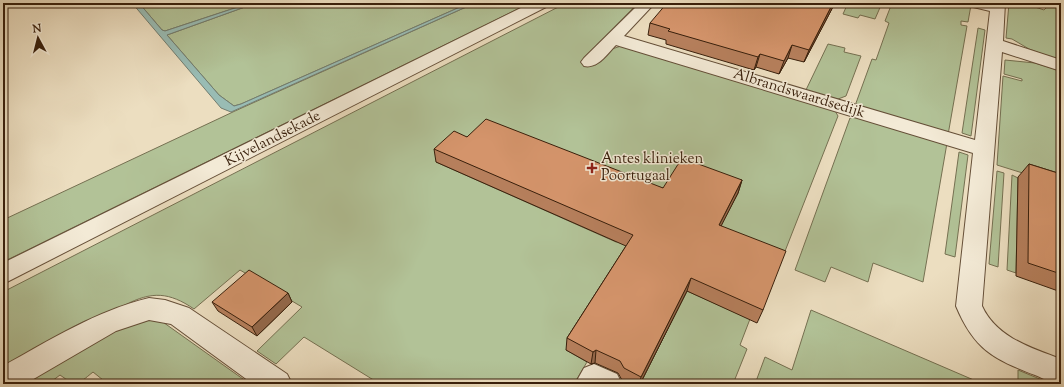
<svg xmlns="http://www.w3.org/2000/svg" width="1064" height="387" viewBox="0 0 1064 387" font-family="'Sorts Mill Goudy',serif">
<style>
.green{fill:#b2c297;stroke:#757051}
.water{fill:#99bcb4;stroke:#727d70}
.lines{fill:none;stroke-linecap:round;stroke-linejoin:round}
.minor-casing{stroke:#654f38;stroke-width:2}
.minor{fill:#f3ead6;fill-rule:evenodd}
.wall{fill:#b67f5c;stroke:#381f0b}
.shaded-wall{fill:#94684b;stroke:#381f0b}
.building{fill:#d4946b;stroke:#381f0b}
.poi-dot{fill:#8f2418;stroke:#f3ead6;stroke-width:1.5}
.labels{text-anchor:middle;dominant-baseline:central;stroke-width:3;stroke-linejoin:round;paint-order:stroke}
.street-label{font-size:15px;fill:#381f0b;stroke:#f3ead6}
.poi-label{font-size:15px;fill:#381f0b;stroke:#f3ead6;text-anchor:start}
</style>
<rect width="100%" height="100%" fill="#ecdec0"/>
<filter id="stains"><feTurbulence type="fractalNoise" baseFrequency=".005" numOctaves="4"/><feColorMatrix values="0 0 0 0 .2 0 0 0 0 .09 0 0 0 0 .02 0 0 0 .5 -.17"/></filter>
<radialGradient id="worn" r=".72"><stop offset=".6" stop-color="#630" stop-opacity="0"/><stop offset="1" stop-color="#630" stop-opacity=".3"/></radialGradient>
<g class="green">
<path d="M139,3H250L165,31L162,30Z"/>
<path d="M256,3H469L241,104L234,106L219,95L167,35Z"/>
<path d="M475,3H530L3,262V220L235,111Z"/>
<path d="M566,3H638L581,61L596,65L612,49L621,46L834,109L838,116L780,264L436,162L616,242L638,236L566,350L587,362L574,384H380L304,337L276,364L257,351L302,307L240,270L194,309C169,292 152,291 125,305L3,373V292Z"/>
<path d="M848,3H882L875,19L860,15L858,18L843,14Z"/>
<path d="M892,3H963L971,5L968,22L961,21V25L967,26L948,135L858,106L856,103L872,59L876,60L889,23L885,21Z"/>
<path d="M1009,3H1023L1044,10L1050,4L1061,5V61L1029,49L1012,39L1006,38Z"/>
<path d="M978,28L985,30L971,136L962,133Z"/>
<path d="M828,44L845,48L844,52L861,56L846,96L838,99L805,92Z"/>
<path d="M1005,60L1035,63L1061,71V185L997,165L1003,76L1022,81V79L1004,74Z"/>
<path d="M856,117L947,143L923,282L873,263L868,282L831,267L825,282L795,270L850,118Z"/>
<path d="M959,152L968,155L955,257L945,254Z"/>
<path d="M997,171L1004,173L998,267L989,264Z"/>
<path d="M1012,175L1018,178L1016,273L1007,270Z"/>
<path d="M687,291L750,319L740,345L747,349L733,384H640Z"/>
<path d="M811,310L983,384H755L765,357L792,370Z"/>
<path d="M138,319L160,320L250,384H108L93,372C77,385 77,387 60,375L48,384H11Z"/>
<path d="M1018,370L1052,384H1028L1018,380Z"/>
</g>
<path class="water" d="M132,3H139L162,30L165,31L250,3H256L167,35L219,95L234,106L241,104L469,3H475L231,112L221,108Z"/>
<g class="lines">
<g class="minor-casing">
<g id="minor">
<path d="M531,3H550L548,6L3,284V263Z"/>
<path d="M640,3H655L624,36L975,140L990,11L969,6L967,3H1005L1003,41L1061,60V71L1002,52L982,306C996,337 1031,348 1061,359V384C1052,384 1043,378 1035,375C993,359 974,349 956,306L973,153L616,45C607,54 598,69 584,66L581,62L584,58Z"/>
<path d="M149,298L165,300L189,308L287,374L292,384H253L171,324L149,320L116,331L25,384H3V366C50,340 96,311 149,298Z"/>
<path d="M594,364L617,374L622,384H575L584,368Z"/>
</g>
</g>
<use href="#minor" class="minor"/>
</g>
<g class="wall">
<path d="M835,3L804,62L788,58L779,74L756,67L754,70L666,44V40L648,35L650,23Z"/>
<path d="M467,137L663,188L742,180L738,193L721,225L763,310L757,323L687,291L640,384H629L622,380L618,373L595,363L591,364L566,350L567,338L626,246L436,162L434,149Z"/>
<path d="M1029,164L1061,174V292L1016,276L1018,177Z"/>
<path d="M288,293L292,302L257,336L218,311L212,302Z"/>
</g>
<g class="shaded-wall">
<path d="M833,3H835L804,62L809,50Z"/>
<path d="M792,45L788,58L779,74L784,61Z"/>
<path d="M760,54L756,67L754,70L758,57Z"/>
<path d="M742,180L738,193L715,238L719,225Z"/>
<path d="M691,278L687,291L640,384H639L641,377Z"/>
<path d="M288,293L292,302L257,336L252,327Z"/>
<path d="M596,350L595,363L591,364L593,352Z"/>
</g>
<g class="building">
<path d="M667,3H833L809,50L792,45L784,61L760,54L758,57L668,31L670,29L650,23Z"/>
<path d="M486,119L663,188L682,158L742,180L719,225L786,251L763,310L691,278L641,377L624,368L620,361L596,350L593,352L567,338L633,235L434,149L454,131L467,137Z"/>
<path d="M1029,164L1061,174V274L1028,263Z"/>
<path d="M249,270L288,293L252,327L212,302Z"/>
</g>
<path class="poi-dot" d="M590 162h4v4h4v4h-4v4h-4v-4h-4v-4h4z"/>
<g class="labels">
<g class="street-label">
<text transform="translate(799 94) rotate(17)">Albrandswaardsedijk</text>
<text transform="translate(273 139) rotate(-27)">Kijvelandsekade</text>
</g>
<g class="poi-label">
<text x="601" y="159">Antes klinieken<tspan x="601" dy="17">Poortugaal</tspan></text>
</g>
</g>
<rect width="1064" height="387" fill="none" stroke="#ecdec0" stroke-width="16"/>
<rect x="4" y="4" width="1056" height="379" fill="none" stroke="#381f0b" stroke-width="2"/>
<rect x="8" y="8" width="1048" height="371" fill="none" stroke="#381f0b"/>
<g transform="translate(38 38) rotate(353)" stroke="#f3ead6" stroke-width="3" paint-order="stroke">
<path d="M0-3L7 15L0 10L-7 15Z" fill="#381f0b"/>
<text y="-6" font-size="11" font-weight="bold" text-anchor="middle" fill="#381f0b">N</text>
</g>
<rect width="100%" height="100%" filter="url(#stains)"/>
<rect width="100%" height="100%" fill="url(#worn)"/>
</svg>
